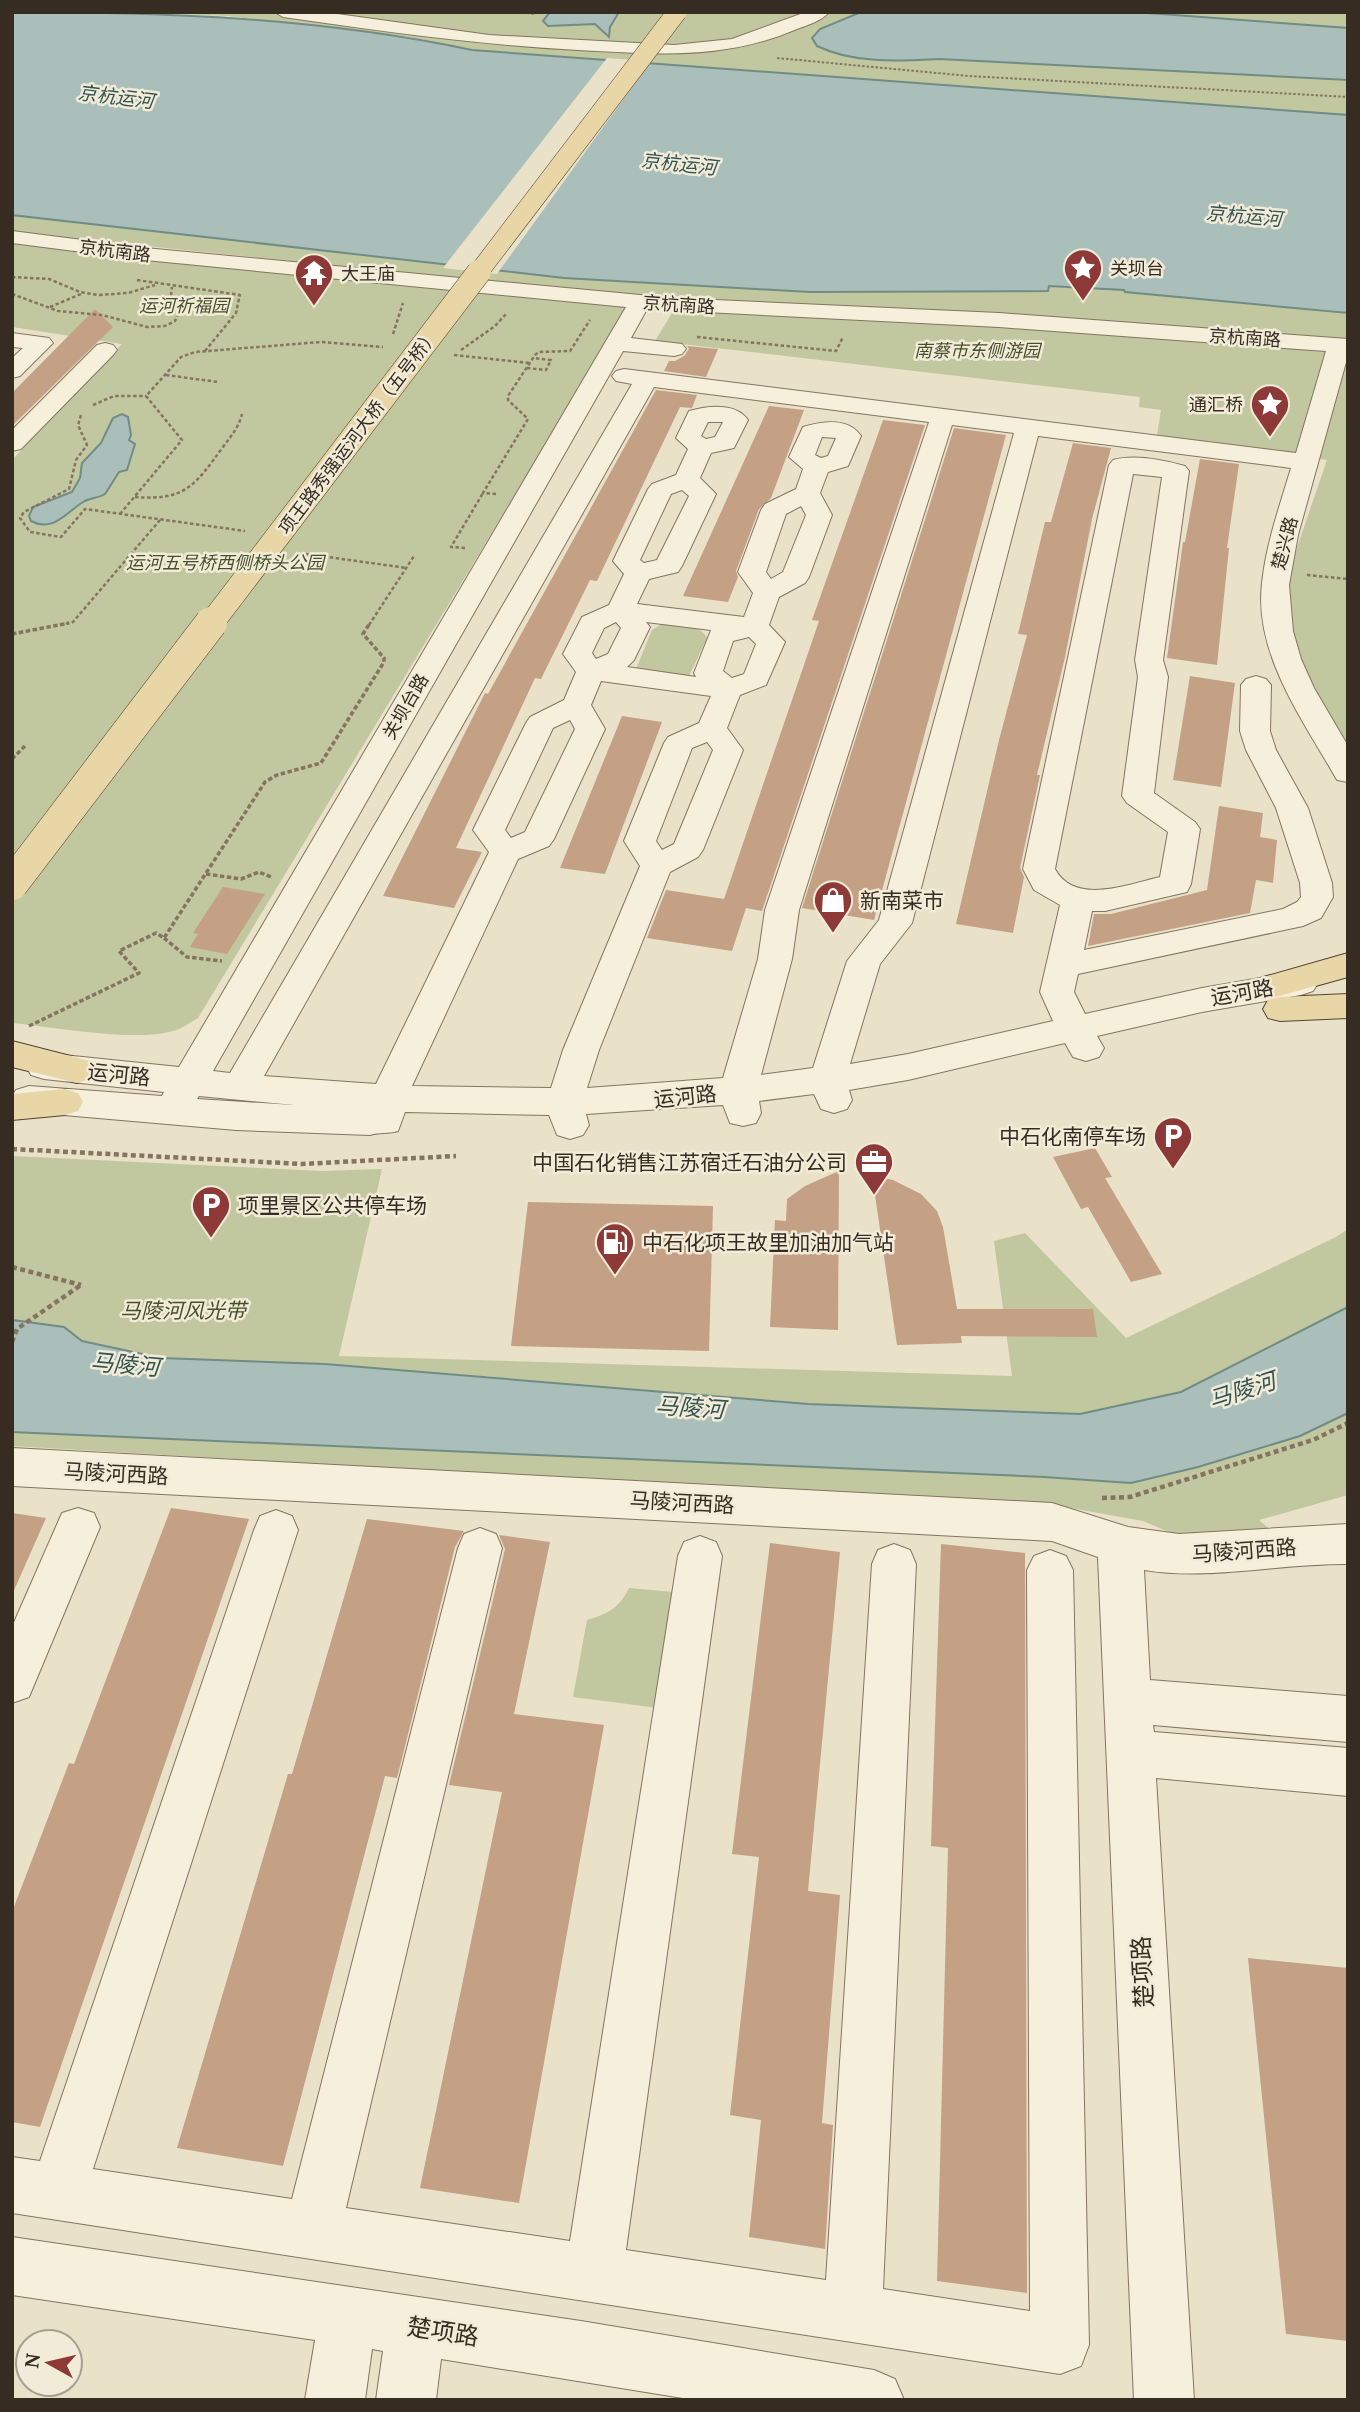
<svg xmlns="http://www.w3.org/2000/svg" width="1360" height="2412" viewBox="0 0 1360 2412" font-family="'PT Serif','Noto Sans SC',serif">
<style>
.green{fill:#c1c79e}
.water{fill:#aabfb9;stroke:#718c86;stroke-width:2}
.pier{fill:#eae1c9}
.building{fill:#c4a084}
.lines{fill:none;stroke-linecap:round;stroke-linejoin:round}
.minor-casing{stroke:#847460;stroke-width:2}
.major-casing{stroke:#534333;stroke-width:2}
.path-far3{stroke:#847460;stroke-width:2;stroke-dasharray:2.5 2;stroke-linecap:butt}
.path-far2{stroke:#847460;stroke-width:2.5;stroke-dasharray:3.5 2.5;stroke-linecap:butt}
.path-far1{stroke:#847460;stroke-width:3.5;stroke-dasharray:4.5 2.5;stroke-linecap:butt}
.path{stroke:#847460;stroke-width:4.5;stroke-dasharray:5 3.5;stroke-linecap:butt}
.minor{fill:#f5efdc;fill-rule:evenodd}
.major{fill:#e8d6a6;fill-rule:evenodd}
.major-bridge-far2-casing{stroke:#534333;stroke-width:20;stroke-linecap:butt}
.major-bridge-far1-casing{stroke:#534333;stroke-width:25;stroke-linecap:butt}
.major-bridge-casing{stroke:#534333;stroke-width:33;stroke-linecap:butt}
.major-bridge-far2{stroke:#e8d6a6;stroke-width:19}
.major-bridge-far1{stroke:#e8d6a6;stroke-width:24}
.major-bridge{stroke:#e8d6a6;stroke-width:32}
.labels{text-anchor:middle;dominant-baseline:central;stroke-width:5;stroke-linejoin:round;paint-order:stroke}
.far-street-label{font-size:18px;fill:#372c22;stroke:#f2ebd8}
.far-poi-label{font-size:18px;fill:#372c22;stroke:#f2ebd8;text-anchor:start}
.far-park-label{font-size:18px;font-style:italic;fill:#46512b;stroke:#f2ebd8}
.far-water-label{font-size:19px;font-style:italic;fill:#335453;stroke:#f2ebd8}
.poi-label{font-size:21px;fill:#372c22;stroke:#f2ebd8;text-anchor:start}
.street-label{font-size:21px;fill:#372c22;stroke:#f2ebd8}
.park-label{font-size:21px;font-style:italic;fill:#46512b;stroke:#f2ebd8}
.water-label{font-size:23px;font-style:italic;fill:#335453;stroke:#f2ebd8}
.near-street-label{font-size:24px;fill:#372c22;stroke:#f2ebd8}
</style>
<rect width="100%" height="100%" fill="#eae1c9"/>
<g class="green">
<path d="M121,12H1348V119L472,50L410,37L227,16Z"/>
<path d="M12,215L564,278L810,292L1048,291V286L1125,290V292L1348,313V746L1312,689L1294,650L1287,595L1292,562L1327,460L1157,435L1161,410L1139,407L1140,397L655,341L672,313L684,309L670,300L39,235L12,231Z"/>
<path d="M12,242L617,303L628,308L198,1018C192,1021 186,1026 179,1029C143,1044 53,1027 12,1023V460L122,344L12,327Z"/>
<path d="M662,624C677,626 700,623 707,638L688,678L636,669L652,630Z"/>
<path d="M12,1156L322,1171L382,1169L339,1356L1012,1376L994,1241L1025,1233L1126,1338L1336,1237L1348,1229V1495L1259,1520L1275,1534L1188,1540L1143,1521L1071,1508L12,1446Z"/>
<path d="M629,1588L684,1593L666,1709L573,1697L587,1620C607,1614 620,1608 629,1588Z"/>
</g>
<g class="water">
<path d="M12,12C166,12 321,18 472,50L1348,115V313L1125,292L1124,290L1049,286L1048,291L810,292L564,278L12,215Z"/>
<path d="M550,12H619L610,27L609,37L595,24L548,26L543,21Z"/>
<path d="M861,12H1134L1348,28V80L939,59C899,61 854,64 817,46L812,38L820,29Z"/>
<path d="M122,414L128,417L131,435L129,440L135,444L127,470L119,472L105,494C99,498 89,498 83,502C67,512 53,533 31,521L29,516L33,507L72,492L80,478L82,463L101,443L113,418Z"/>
<path d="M1348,1307V1413L1300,1436L1198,1467L1131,1483L1044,1477L12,1432V1320L64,1327L82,1341L161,1358L325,1364L808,1404L1080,1414L1181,1392Z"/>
</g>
<path class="pier" d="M607,58L651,61L497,274L443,268Z"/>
<g class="building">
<path d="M95,309L113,327L12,426V393Z"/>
<path d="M687,346L718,349L706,377L664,371L669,361H675L684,356L689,349Z"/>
<path d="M656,390L697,395L692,408L680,407L597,581L590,580L541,679L535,678L456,848L482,852L454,908L383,896L485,693L488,694Z"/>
<path d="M769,406L804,410L771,498L759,509L736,571L738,577L728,602L683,596Z"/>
<path d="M883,420L925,425L762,911L746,908L732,951L647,938L666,890L724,899L819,621L812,620Z"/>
<path d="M954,428L1006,435L874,920L802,908Z"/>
<path d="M1073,443L1111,448L1092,519L1065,657L1037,775H1040L1020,868L1024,877L1013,933L956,924L999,740L1027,635L1018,634L1045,522H1051Z"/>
<path d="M1200,459L1239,464L1227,548H1229L1217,665L1167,658L1183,542H1185Z"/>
<path d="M1190,676L1235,683L1221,787L1173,780Z"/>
<path d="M622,716L662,722L605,874L560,868Z"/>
<path d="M1219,806L1263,813L1260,837L1277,840L1273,883L1256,880L1250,913L1088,946L1094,914H1111L1207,890Z"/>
<path d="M223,887L265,894L227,954L190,947L198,934L193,933Z"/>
<path d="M1095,1148L1112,1177L1105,1178L1162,1274L1131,1282L1088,1207L1081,1209L1053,1157Z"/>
<path d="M839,1171L838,1330L770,1327L775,1220L786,1221L787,1199L805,1186Z"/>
<path d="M872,1175L893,1180L921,1194L937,1211L943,1227L957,1309H1093L1097,1337L961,1336L962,1343L897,1345Z"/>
<path d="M528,1202L713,1206L709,1351L511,1346Z"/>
<path d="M171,1508L249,1519L40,2127L12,2122V1912L69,1763L74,1764Z"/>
<path d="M12,1513L46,1518L12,1595Z"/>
<path d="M367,1519L464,1531L455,1547L397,1778L385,1776L283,2166L177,2148L288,1774H292Z"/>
<path d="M499,1535L550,1542L514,1714L604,1725L519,2203L420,2188L502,1792L449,1785L505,1549Z"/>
<path d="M770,1543L840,1552L808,1891L840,1895L822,2123L833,2125L825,2249L749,2237L761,2120L730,2115L759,1857L732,1854Z"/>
<path d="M941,1544L1025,1553L1027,2293L937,2281L948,1848L931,1846Z"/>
<path d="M1248,1958L1348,1968V2341L1286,2334Z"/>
</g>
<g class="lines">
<g class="minor-casing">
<g id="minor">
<path d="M275,12H323L489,35L674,45L732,39L806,12H829C822,21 807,25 797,29C722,61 656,54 578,50C479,45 381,31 283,17Z"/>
<path d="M12,231L145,248L672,298L999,313L1348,339V355L1298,535L1289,585L1293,631L1301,659L1314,688L1348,746V782L1337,780L1333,773C1300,716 1254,652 1262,583C1266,544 1280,505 1291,468L1038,436L912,923L880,964L850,1064L908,1054L1053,1021L1040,992L1060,905L1034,890L1023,869L1109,465L1113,460C1134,454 1164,460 1185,466L1189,471L1163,660L1168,677L1154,793L1195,822L1200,829L1191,884L1187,892L1105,911H1092L1084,950L1283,909L1297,902L1301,897L1300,883L1276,808L1246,750L1240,731L1241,685L1246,679L1256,676L1266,679L1271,685L1270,731L1276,750L1308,808L1332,883L1333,897L1321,918L1303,926L1078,974L1074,992L1085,1014L1202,988L1301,971L1313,975L1318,983L1313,991L1301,995L1202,1012L1097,1036L1104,1048L1099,1057L1086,1061L1073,1057L1065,1043L908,1080L849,1090L852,1100L847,1109L834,1113L821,1109L814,1094L759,1101L761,1113L756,1123L743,1126L730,1123L723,1105L586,1114L589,1125L583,1135L570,1139L557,1135L549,1115L405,1112L398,1131C388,1134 380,1132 370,1135L236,1130L29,1112L16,1108L12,1096L16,1090L29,1086L162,1096L164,1092L44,1079L31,1075L26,1066L31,1057L44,1053L179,1067L626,307L145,260L12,243ZM647,309L999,327L1326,351L1296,453L624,369L616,371L612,376L616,381L632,384L230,1073L213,1071L623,351L674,356L682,354L686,349L682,344L631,338ZM654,387L929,422L765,910L758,959L723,1078L587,1088L599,1050L670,872L698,857L703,850L743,750L727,728L740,695L766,685L785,642L769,625L779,597L805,583L809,577L832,515L820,493L828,472L848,466L861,436C848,417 823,421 803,427L789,457L803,469L796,489L765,504L761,510L738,572L753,593L744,617L637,604L649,579L678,572L682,566L716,494L700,478L711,453L734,448L748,420C736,402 707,406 689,411L676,438L688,449L676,475L652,484L648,489L613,561L624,574L609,605L582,617L563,654L576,672L564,700L530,717L526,723L473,830L489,852L376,1084L264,1076ZM708,422H723L715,437L706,439L701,436ZM952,425L1014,433L879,920L847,961L813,1068L761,1075L792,959L799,910ZM822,437L836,438L828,456L821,458L815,455ZM1133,474L1162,477L1135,660L1138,677L1122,796L1127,803L1168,832L1160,877C1129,884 1075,906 1055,869ZM682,490L689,496L657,560L644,563L640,560L671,494ZM801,506L806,515L783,572L771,579L766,572L786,514ZM616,622L621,628L608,654L596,659L592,653L604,628ZM646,622L711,630L694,673L696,677L627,667L634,660L650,627ZM749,637L756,644L744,674L732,678L723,671L733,641ZM601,681L711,696L699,723L668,737L664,743L624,841L640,866L563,1050L551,1088L412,1086L518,859L549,846L554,839L605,729L591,705ZM570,720L575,729L525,832L511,838L505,830L553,728ZM707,742L713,750L674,844L662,850L656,841L692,748ZM199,1096L294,1105L197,1099Z"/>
<path d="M12,333L49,338L53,343L20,376L12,378V358L23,348L12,347Z"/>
<path d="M105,343L113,345L117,350L113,355L21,449L12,451V430L97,345Z"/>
<path d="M12,1448L1052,1503L1128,1527L1179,1534L1348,1524V1564C1280,1563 1212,1581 1144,1570L1150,1680L1348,1696V1742L1153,1725L1154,1732L1348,1748V1796L1156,1778L1194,2400H1134L1098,1557L1052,1541L12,1486Z"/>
<path d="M78,1508L94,1513L100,1527L29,1697L12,1703V1627L62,1513Z"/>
<path d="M276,1510L292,1516L298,1530L93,2169L292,2199L458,1548L464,1534L480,1528L496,1534L502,1548L346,2208L570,2241L678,1556L684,1542L700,1536L716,1542L722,1556L626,2250L826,2280L872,1564L878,1550L894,1544L910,1550L916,1564L883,2289L1030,2311L1027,1570L1034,1556L1050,1550L1066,1556L1073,1570L1089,2345L1081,2366L1060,2374L12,2213V2157L40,2161L254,1530L260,1516Z"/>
<path d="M12,2237L581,2321L874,2370L895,2379L904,2400H695L441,2359L436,2400H376L383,2351L372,2349L365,2400H305L315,2340L12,2295Z"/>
</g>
</g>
<g class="major-casing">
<g id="major">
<path d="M1348,953V977L1265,1000L1253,996L1248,988L1253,980Z"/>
<path d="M1348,994V1018L1280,1021L1268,1018L1263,1009L1268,1000L1280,997Z"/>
<path d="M12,1041L90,1061L95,1070L90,1079L77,1083L12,1067Z"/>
<path d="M65,1089L78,1093L83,1102L78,1111L65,1115L12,1120V1094Z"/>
</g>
</g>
<g class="path-far3">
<path d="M518,12L536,14"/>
<path d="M777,58L969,76L1348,97"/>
</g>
<g class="path-far2">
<path d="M12,277L49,279L80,292L98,295L128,293L155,285"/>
<path d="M137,280L240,295"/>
<path d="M12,294L58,311L102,315L147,327L165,326L175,321L178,314L170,303L172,287"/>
<path d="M50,307L81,294"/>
<path d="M393,334L403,303"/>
<path d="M697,337L836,351L843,337"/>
<path d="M461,350L495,326L506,314"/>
<path d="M205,351L236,313L240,294"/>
<path d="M454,355L530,363"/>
<path d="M527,368L546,370L551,360L533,358"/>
<path d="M166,375L218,382"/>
<path d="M93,405L114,396H146"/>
<path d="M81,415L78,425L87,445L76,460L69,489L24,512L20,518L30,532L61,537L85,509L245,531"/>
<path d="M496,494L483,493L528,419L508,400V396L535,355L539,352L570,351L590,320"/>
<path d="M135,497C186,501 195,485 223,447C231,436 239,427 242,414"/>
<path d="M120,514L182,440L146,396L181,357L195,352L321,342L383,347"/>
<path d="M465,548L451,547L483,493"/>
<path d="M306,554L407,568"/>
<path d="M1307,575L1348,579"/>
<path d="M60,625L73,622L160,520"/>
<path d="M369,625L414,556"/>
</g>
<g class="path-far1">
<path d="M12,634L69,623"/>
<path d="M12,759L25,746"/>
<path d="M206,874L241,879L259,872L271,877"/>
<path d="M164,938L187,957L222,961"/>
<path d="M29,1026L139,973L119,951L156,933L164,938L265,782L277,775L321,763L384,662V658L363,634L370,623"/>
</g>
<g class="path">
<path d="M12,1149L302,1164L456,1156"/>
<path d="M12,1267L81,1285"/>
<path d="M12,1342L17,1329L81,1285"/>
<path d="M1102,1498L1130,1497L1313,1440L1348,1423"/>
</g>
<use href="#minor" class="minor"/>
<use href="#major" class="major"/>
<g class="major-bridge-far2-casing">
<path id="major-bridge-far2" d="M478,273L677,12"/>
</g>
<g class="major-bridge-far1-casing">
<path id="major-bridge-far1" d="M210,625L479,272"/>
</g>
<g class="major-bridge-casing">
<path id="major-bridge" d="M12,884L211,623"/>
</g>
<use href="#major-bridge-far2" class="major-bridge-far2"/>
<use href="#major-bridge-far1" class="major-bridge-far1"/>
<use href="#major-bridge" class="major-bridge"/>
</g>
<defs>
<g id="sight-pin" transform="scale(2.0125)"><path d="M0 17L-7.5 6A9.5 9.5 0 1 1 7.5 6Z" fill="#8d3937" stroke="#f2ebd8"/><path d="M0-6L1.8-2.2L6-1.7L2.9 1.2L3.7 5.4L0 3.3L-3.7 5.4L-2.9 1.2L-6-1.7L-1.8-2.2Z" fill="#fff"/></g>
<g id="temple-pin" transform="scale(2.0125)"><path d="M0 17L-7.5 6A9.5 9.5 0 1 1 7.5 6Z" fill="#8d3937" stroke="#f2ebd8"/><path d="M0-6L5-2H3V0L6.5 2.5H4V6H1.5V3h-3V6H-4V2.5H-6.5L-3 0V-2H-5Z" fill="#fff"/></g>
<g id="shop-pin" transform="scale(2.0125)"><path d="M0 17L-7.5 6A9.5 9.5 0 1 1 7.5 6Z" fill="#8d3937" stroke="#f2ebd8"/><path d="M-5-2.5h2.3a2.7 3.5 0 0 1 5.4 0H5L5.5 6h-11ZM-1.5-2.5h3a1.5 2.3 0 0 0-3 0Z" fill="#fff"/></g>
<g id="parking-pin" transform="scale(2.0125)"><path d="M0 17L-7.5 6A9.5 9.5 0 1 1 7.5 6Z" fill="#8d3937" stroke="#f2ebd8"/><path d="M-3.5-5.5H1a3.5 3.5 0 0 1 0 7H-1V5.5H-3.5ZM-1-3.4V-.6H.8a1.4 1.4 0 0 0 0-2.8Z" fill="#fff"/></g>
<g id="office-pin" transform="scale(2.0125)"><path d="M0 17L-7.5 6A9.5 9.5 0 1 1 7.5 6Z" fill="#8d3937" stroke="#f2ebd8"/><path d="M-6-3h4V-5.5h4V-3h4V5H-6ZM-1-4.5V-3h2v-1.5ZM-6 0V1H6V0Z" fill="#fff"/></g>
<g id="fuel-pin" transform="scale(2.0125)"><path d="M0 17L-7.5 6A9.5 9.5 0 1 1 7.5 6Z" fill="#8d3937" stroke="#f2ebd8"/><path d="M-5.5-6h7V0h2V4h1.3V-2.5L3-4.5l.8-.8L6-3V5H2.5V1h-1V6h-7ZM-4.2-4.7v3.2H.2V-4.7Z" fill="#fff"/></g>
</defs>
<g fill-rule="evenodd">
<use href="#sight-pin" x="1083" y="268"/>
<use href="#temple-pin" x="314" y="273"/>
<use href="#sight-pin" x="1270" y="404"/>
<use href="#shop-pin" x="833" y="900"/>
<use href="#parking-pin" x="1173" y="1136"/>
<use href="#office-pin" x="874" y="1162"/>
<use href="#parking-pin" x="211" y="1205"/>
<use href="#fuel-pin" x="615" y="1242"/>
</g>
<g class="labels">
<g class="far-street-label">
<text transform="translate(115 250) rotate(7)">京杭南路</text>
<text transform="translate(679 304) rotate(4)">京杭南路</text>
<text transform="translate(1245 337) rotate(4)">京杭南路</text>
<text transform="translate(358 431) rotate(-53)">项王路秀强运河大桥（五号桥）</text>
<text transform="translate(1284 543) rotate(-75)">楚兴路</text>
<text transform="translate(405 706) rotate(-60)">关坝台路</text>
</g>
<g class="far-poi-label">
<text x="1110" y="268">关坝台</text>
<text x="341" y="273">大王庙</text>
<text x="1243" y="404" text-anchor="end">通汇桥</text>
</g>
<g class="far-park-label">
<text x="184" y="305">运河祈福园</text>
<text x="977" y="350">南蔡市东侧游园</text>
<text x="225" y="562">运河五号桥西侧桥头公园</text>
</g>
<g class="far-water-label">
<text transform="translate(116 96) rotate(7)">京杭运河</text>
<text transform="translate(679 163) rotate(6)">京杭运河</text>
<text transform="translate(1244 215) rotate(5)">京杭运河</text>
</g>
<g class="poi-label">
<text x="860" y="900">新南菜市</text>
<text x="1146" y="1136" text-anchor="end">中石化南停车场</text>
<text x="847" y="1162" text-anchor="end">中国石化销售江苏宿迁石油分公司</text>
<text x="238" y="1205">项里景区公共停车场</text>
<text x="642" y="1242">中石化项王故里加油加气站</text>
</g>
<g class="street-label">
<text transform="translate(1242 992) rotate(-10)">运河路</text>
<text transform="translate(119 1074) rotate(6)">运河路</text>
<text transform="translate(685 1096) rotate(-6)">运河路</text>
<text transform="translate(116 1473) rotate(3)">马陵河西路</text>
<text transform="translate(682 1502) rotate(3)">马陵河西路</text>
<text transform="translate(1244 1550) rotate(-4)">马陵河西路</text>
</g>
<g class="park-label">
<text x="183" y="1310">马陵河风光带</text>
</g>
<g class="water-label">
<text transform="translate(125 1364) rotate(5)">马陵河</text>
<text transform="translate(1242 1390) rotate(-18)">马陵河</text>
<text transform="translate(690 1407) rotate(4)">马陵河</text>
</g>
<g class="near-street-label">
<text transform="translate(1142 1972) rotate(-93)">楚项路</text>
<text transform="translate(443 2331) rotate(9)">楚项路</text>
</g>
</g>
<rect width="1360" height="2412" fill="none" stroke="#372c22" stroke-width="28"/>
<g transform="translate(49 2363) rotate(278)"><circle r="33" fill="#f2ebd8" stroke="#a79f8f" stroke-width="2"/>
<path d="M0-5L12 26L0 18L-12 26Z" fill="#8d3937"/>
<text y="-10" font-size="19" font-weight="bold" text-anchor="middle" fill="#372c22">N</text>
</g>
</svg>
